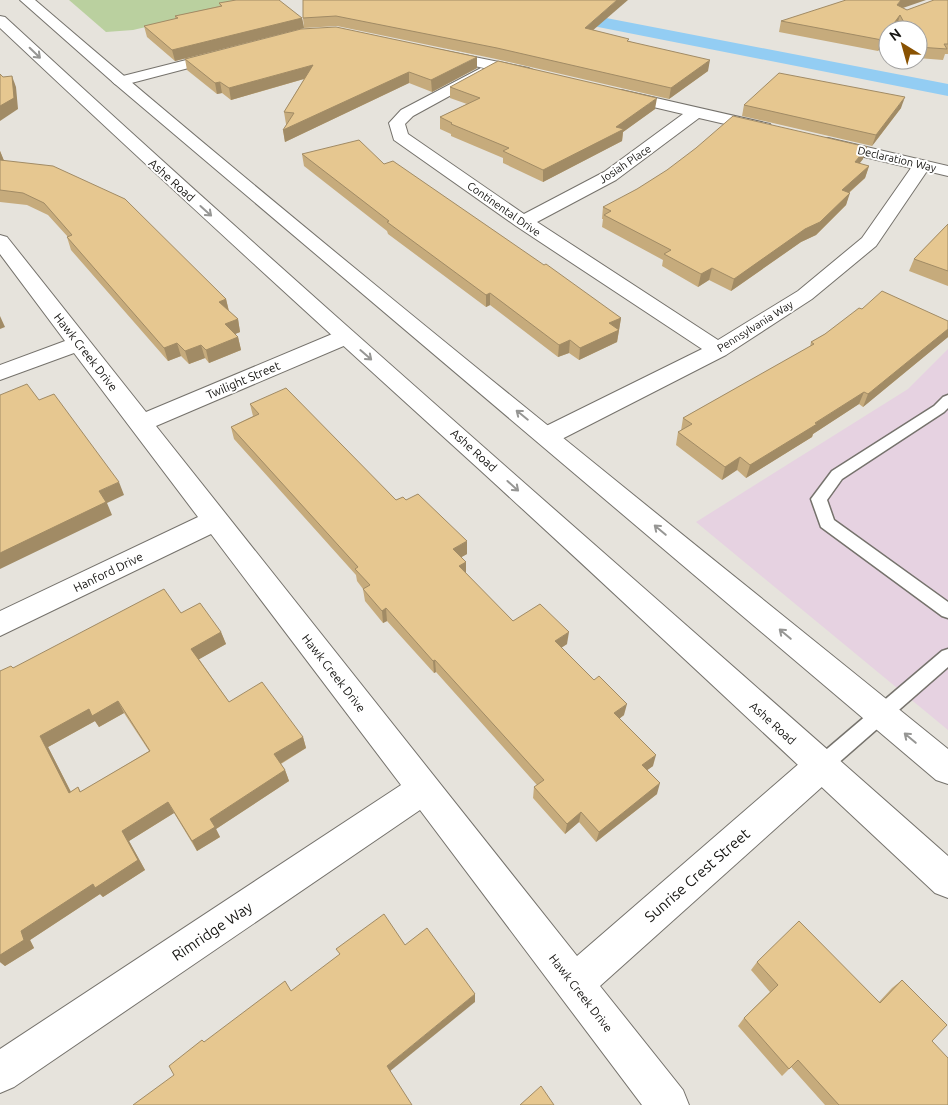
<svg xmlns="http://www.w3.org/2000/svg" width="948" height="1105" viewBox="0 0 948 1105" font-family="Ubuntu,sans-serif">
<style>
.commercial{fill:#e6d2e1}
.green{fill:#bad09f}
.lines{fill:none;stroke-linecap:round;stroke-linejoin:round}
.canal{fill:#93cdf3;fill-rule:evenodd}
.service-casing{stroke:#75726c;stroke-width:3}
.minor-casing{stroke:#75726c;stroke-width:2}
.tertiary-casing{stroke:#75726c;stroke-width:2}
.service{fill:#fff;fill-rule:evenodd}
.minor{fill:#fff;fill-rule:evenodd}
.tertiary{fill:#fff;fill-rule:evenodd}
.wall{fill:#c6ab7c;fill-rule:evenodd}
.shaded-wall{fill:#a18b65}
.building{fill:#e6c790;stroke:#a18b65;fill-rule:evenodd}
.oneway{stroke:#969694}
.labels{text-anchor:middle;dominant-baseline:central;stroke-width:4;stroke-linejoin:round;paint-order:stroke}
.far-street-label{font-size:11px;fill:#161512;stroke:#fff}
.street-label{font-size:12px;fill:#161512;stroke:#fff}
.near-street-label{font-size:15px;fill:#161512;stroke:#fff}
</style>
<rect width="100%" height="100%" fill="#e6e3dc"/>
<path class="commercial" d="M948,349V730L696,522L908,389Z"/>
<path class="green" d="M69,0H261L133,30L106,32Z"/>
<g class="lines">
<path class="canal" d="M477,0H513L948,84V96L486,5L480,4Z"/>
<g class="service-casing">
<g id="service">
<path d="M948,395V408L944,412L842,479L827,500L834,520L948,602V618L942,616L821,527L811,499L832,471L934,406L943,397Z"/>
<path d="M948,649V667L828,772L821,775L814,772L811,766L814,760L942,651Z"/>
</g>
</g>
<g class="minor-casing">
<g id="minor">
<path d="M440,50L528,68L533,70L536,73L533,76L528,78L435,57L433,54L435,51Z"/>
<path d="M222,51L227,52L229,55L227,58L120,86L115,84L112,81L115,78Z"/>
<path d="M481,68L486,70L489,73L486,76L413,116L405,124L408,134L524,214L604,172L683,114L615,98L613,95L615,92L621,90L770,124L772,128L770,132L764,133L699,118L616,180L537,222L718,340L798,291L862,238L911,168L822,147L820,143L822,139L828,138L948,166V176L927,171L876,246L812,299L726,355L556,442L547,444L538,442L535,436L538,430L702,349L516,226L394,140L389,123L401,110Z"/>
<path d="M0,235L7,237L146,412L337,332L345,330L353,332L356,337L353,342L156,426L577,956L809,755L821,751L833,755L837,766L833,777L600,986L683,1090L689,1105H642L420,810L14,1087L0,1093V1049L401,785L211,534L0,636V611L198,517L74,353L0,380V365L65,341L0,254Z"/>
</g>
</g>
<g class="tertiary-casing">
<g id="tertiary">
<path d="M20,0H35C333,256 642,501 948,749V784L936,780L115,84Z"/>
<path d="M0,16L5,17C314,302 633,577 948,856V898L935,893C784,752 633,610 480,470C319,324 158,177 0,28Z"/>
</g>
</g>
<use href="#service" class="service"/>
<use href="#minor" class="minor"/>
<use href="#tertiary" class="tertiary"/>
</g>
<g class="wall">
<path d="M303,0L593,30L629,41L708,71L669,99L496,59L337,26L304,28L303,18Z"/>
<path d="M948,0V54H945L943,60L918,58V30H899L897,25L893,30H888V38L878,51L779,32L781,21L903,8L907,10Z"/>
<path d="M219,3L302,18L304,28L175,61L147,37L144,26L175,19V16L220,6Z"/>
<path d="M185,59L477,68L432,92L409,83L285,142L283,130L287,124H286L284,112L304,79L231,100L222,93L217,94L187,70Z"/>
<path d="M450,87L655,109L623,132L622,141L543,182L503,163V158L451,136V134L440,129V117L467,104L450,98Z"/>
<path d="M744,105L901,108L872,146L742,116Z"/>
<path d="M0,151L4,161L226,299L229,311L238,319L240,332L235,334L238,337L241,350L209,363L205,358L189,364L181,356L168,361L71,250L67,237H68L48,215L27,205L0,202Z"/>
<path d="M302,154L384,164L621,318L617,342L579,360L569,353L558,357L490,305L486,307L388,234L387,231L304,166Z"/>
<path d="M863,159L859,164L869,166L865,178L849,193L846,205L816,235L801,242L731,291L709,280L698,287L662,266L663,260L602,227L603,219H602L603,207Z"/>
<path d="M948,224V286L909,271L914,259Z"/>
<path d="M862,309L948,321V337L863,407L859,404L813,434L812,437L746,478L737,470L722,480L676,445L678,432L681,431L683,418L810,347L811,342L825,334Z"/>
<path d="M250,404L396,500L467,554L461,557L466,562V574L513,621L567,644L561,648L624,715L619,719L653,766L647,770L657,794L596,842L579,822L565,834L533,798L534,787L537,785L436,672L434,673L387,621L383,623L365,601L363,589L357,581L356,575L234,439L231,427L253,416Z"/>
<path d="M181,613L221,632L226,644L199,659L229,702L303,737L306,748L281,764L285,770L289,781L216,829L220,837L197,851L174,813L129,841L145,870L103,897L100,894L30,940L34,948L5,966L0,962V671L13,668ZM124,713L149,751L81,792L78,787L71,792L48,747L95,721L99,727Z"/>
<path d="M757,962L879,1002L892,988L902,980L932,1041L948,1105H825L791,1067L782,1076L738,1026L744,1018L770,992L751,970Z"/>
</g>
<g class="shaded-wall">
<path d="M617,0H628L584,38L585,28Z"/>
<path d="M901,0H926L897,10V5Z"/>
<path d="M900,15L897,25L893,30H889Z"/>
<path d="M302,18L304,28L175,61L172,50Z"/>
<path d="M888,32V38L878,51L882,40Z"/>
<path d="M477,57V68L432,92L431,80Z"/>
<path d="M710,60L708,71L669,99L671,88Z"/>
<path d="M313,65L314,76L231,100L229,88Z"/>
<path d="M409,72V83L285,142L283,130Z"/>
<path d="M12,76L16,87L18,109L0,121V106Z"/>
<path d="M220,82L222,93L217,94L215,83Z"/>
<path d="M905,97L901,108L872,146L876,135Z"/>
<path d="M657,98L655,109L623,132L622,141L543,182V170L616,127Z"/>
<path d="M867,147L863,159L851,174L855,162Z"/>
<path d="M0,151L5,163L0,169Z"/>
<path d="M869,166L865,178L838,202L842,190Z"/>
<path d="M850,193L846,205L816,235L801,242L731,291L734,279Z"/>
<path d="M712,268L709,280L698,287L701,274Z"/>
<path d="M490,293V305L486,307V295Z"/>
<path d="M226,299L229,312L219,302Z"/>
<path d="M0,316L5,327L0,329Z"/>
<path d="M621,318L617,342L579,360L580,348L609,323Z"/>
<path d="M238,319L240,332L228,337L225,324Z"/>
<path d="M948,329V337L863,407L868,394Z"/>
<path d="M238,337L241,350L209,363L206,350Z"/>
<path d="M570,340L569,353L558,357L559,345Z"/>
<path d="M177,343L181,356L168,361L164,348Z"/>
<path d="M201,345L205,358L189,364L185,351Z"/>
<path d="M864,392L859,404L813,434L812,437L746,478L750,465Z"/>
<path d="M740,457L737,470L722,480L725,467Z"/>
<path d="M119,482L124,495L107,503L112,515L0,569V553L99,491Z"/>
<path d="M467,541V554L453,562V549Z"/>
<path d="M466,562V574L459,566Z"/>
<path d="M386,608L387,621L383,623L382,611Z"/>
<path d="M221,632L226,644L196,661L191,649Z"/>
<path d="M569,632L567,644L553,653L555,641Z"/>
<path d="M435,660L436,672L434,673L433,661Z"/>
<path d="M118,701L124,713L99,727L95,721L48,747L77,804L69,793L40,736L89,709Z"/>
<path d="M627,704L624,715L611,725L614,713Z"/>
<path d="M303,737L306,748L278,765L274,754Z"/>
<path d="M656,755L653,766L639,776L642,765Z"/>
<path d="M285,770L289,781L216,829L220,837L197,851L192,841L210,819Z"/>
<path d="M660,783L657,794L596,842L599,832Z"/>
<path d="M168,802L174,813L129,841L145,870L103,897L100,894L30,940L34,948L5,966L0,962V955L21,931L122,831Z"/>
<path d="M581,812L579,822L565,834L567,824Z"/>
<path d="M475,994V1002L389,1072L387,1066Z"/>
</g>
<g class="building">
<path d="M236,0H279L302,18L172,50L144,26L178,18L175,16L222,6L219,3Z"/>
<path d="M303,0H617L585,28L629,39L627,41L710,60L671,88L497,48L336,16L303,18Z"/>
<path d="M846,0H901L897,5L907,10L934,0H948V44H944L947,49L918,47V30H908L900,15L889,30H888V32L882,40L781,21Z"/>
<path d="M336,27L477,57L431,80L409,72L283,130L294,113L284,112L313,65L229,88L220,82L215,83L185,59L301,29Z"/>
<path d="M498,61L657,98L616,127L624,129L543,170L503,151L509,148L451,124L452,123L440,117L480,98L450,87Z"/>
<path d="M779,73L905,97L876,135L744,105Z"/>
<path d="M0,74L3,77L12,76L14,98L0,106Z"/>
<path d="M733,116L867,147L855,162L869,166L842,190L850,193L820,222L805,229L734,279L712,268L701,274L664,254L671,250L604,215L611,211L603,207L637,189L667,170L696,148Z"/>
<path d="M359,140L384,164L393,161L544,265L546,264L621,318L609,323L619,330L580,348L570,340L559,345L490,293L486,295L387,222L389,221L302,154Z"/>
<path d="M0,160L53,166L125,199L226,299L219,302L238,319L225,324L238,337L206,350L201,345L185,351L177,343L164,348L67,237L72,235L44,203L23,193L0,190Z"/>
<path d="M948,224V271L914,259Z"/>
<path d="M882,291L948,321V329L868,394L864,392L815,423L817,424L750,465L740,457L725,467L678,432L692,424L683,418L814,344L811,342L825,334L859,308L862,309Z"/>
<path d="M27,384L39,400L54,394L119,482L99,491L106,502L0,553V395Z"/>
<path d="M286,388L396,500L403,497L406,500L418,494L467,541L453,549L466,562L459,566L513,621L540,604L569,632L555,641L594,680L599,676L627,704L614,713L656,755L642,765L660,783L599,832L581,812L567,824L534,787L544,780L435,660L433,661L386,608L382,611L363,589L370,585L355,569L358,567L231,427L259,414L250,404Z"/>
<path d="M164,589L181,613L200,603L221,632L191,649L229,702L262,682L303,737L274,754L285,770L210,819L215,827L192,841L168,802L122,831L138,860L95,888L93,884L21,931L24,940L0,955V671L11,666L13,668ZM118,701L150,751L80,792L78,787L69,793L40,736L89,709L92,716Z"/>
<path d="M384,914L405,945L427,928L475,994L387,1066L412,1105H133L174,1075L169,1066L202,1040L204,1042L285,981L291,991L340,954L336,949Z"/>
<path d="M799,921L880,1003L902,980L947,1025L932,1041L948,1058V1105H839L798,1060L789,1069L744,1018L778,985L757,962Z"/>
<path d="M541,1086L554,1105H520Z"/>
</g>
<defs><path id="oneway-shaft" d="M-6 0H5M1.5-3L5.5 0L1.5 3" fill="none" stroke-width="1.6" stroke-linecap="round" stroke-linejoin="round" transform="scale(1.25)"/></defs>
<g class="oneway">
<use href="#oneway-shaft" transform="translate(35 53) rotate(44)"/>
<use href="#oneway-shaft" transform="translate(206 211) rotate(42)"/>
<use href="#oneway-shaft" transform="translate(366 355) rotate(41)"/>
<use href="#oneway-shaft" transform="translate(522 415) rotate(-141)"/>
<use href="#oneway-shaft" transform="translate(513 486) rotate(42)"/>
<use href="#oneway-shaft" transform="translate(660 530) rotate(-140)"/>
<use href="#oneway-shaft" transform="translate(785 634) rotate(-140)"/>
<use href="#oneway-shaft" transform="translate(910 738) rotate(-140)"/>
</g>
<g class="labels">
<g class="far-street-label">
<text transform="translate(897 159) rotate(13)">Declaration Way</text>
<text transform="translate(625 164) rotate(-34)">Josiah Place</text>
<text transform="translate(504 209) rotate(35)">Continental Drive</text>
<text transform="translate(755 326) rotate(-32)">Pennsylvania Way</text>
</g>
<g class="street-label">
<text transform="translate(172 180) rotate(42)">Ashe Road</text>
<text transform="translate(86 352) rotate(52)">Hawk Creek Drive</text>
<text transform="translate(243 380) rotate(-23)">Twilight Street</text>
<text transform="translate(474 450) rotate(42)">Ashe Road</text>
<text transform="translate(108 572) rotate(-26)">Hanford Drive</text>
<text transform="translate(334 673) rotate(52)">Hawk Creek Drive</text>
<text transform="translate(773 723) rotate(42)">Ashe Road</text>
<text transform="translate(581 993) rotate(52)">Hawk Creek Drive</text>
</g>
<g class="near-street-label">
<text transform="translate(697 875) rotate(-41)">Sunrise Crest Street</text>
<text transform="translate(212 931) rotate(-34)">Rimridge Way</text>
</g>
</g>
<g transform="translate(903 45) rotate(323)"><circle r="24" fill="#ffffff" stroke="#a2a1a0"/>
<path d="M0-4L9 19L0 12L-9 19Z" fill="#895201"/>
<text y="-8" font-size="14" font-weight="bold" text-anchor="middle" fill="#161512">N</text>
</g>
</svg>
